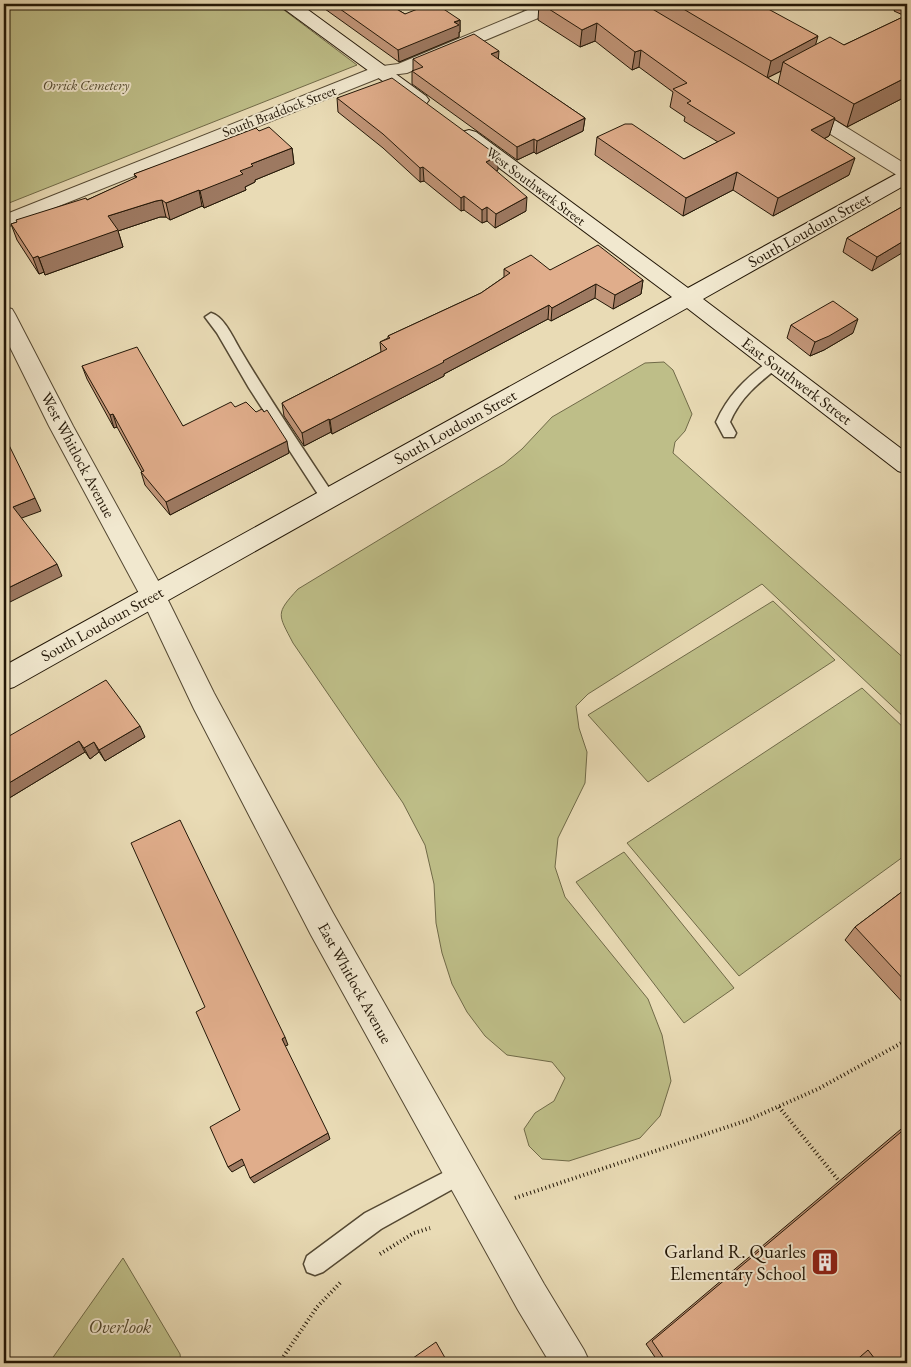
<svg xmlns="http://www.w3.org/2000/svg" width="911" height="1367" viewBox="0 0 911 1367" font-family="'EB Garamond',serif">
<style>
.green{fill:#bebe88;stroke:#706a48}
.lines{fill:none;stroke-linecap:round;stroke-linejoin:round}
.lane-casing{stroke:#544832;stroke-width:3}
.street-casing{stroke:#544832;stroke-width:2}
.secondary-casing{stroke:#231707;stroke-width:2}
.path{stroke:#231707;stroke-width:4;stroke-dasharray:1 3;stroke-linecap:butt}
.lane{fill:#f1e8cf;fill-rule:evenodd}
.street{fill:#f1e8cf;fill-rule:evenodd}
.secondary{fill:#f1e8cf;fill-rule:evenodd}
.wall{fill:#c19578;stroke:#231707;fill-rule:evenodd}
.shaded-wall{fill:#9d7961;stroke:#231707}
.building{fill:#e0ad8b;stroke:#231707}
.labels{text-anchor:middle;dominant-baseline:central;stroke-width:4;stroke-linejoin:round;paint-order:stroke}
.far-park-label{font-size:14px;font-style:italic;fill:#52492e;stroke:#f1e8cf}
.far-street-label{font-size:14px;fill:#231707;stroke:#f1e8cf}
.street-label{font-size:16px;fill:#231707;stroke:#f1e8cf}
.near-poi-label{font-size:19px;fill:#231707;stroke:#f1e8cf;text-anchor:end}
.near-park-label{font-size:19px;font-style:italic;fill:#52492e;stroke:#f1e8cf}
</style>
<rect width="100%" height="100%" fill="#e9dbb5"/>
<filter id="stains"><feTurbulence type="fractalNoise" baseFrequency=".004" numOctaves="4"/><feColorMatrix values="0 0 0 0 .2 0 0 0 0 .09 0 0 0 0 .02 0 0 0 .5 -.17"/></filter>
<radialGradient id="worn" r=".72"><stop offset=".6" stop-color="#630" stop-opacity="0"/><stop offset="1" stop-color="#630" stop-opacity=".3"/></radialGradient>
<g class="green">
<path d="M4,4H276L357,65L4,205Z"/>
<path d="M664,362L673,370L692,414L685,431L675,442L673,453L907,661V720L762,584L588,694L576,706L579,728L587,752L585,783L558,838L555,867L565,897L648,999L662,1035L671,1081L660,1116L640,1138L569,1161L542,1159L529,1146L524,1129L535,1113L554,1101L565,1078L552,1062L507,1055L485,1036L467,1012L452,984L442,953L436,923L434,884L425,845L403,803L293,643C278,614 275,614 298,589L504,464L522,449L552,417L645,363Z"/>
<path d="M773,601L835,660L648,782L588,715Z"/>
<path d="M862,688L907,731V854L739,976L627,843Z"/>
<path d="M624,852L734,988L684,1023L576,882Z"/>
<path d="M123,1258L180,1354L181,1363H49Z"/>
</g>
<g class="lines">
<g class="lane-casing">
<g id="lane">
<path d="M211,313C225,317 234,340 241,351C270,400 302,447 333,494L335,498L333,502L328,503L323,502L249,388L217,333L205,317Z"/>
<path d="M774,359L779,361L781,364L779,367C758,383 740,398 730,422L736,433L734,437H724L716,422C728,395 746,378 769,361Z"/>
<path d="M462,1163L469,1166L472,1173L469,1180L381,1229L323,1272L315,1275L307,1272L304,1264L307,1256L365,1213Z"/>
</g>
</g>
<g class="street-casing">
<g id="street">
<path d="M542,4H564L562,8L407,73L384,76L4,228V215L375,67L398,64Z"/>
<path d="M800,101L807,103L907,165V179L900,177L793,111L791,107L793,103Z"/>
<path d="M4,307L12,309L15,314L73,426L162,588L214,693L333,913L544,1284L584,1350L590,1363H550L518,1310L311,935L194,709L141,597L49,426L4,335Z"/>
</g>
</g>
<g class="secondary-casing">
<g id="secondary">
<path d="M281,4H300L426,96L429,100L426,104L420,106L414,104L283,8Z"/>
<path d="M469,130L476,132L688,288L900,172L907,170V184L703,299L907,453V474L898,471L687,308L14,687L4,690V666L672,297L462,140L460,136L462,132Z"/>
</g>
</g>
<g class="path">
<path d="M779,1107L839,1181"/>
<path d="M515,1198L748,1120L818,1089L907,1040"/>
<path d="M380,1254L414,1233L430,1228"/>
<path d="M279,1363L317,1307L341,1282"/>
</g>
<use href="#lane" class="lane"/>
<use href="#street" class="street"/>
<use href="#secondary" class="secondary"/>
</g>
<g class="wall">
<path d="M318,4H388L405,14L460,20V32H459V37L399,62Z"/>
<path d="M513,4H538L523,10Z"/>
<path d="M539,4H759L816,45H844L905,16L894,11L897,4H907V96L847,127L834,119L829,136L824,139L849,175L773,216L733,190L683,216L595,155L597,137L684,159L718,142L684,121L685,117L670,107L673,92L639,67L632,70L595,41L580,47L538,20ZM781,71L778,84L767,78Z"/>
<path d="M413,59H498L585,118L583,131L536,154L534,152L517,160L412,84V71L413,70Z"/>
<path d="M337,98L498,170L496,171L526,211L495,228L487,221L482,223L464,210L461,211L424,181L420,182L383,148L338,112Z"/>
<path d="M259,131L292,148L294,164L255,180V182L245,187L246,190L204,208L202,206L170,220L166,217H160L118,231L123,247L45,275L44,272L39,274L17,240L11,224L87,200L136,178L134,174Z"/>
<path d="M907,204L872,271L843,252L847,238Z"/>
<path d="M504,269L550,270L643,280L641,294L613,309L595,298L551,321L548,319L444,374V376L332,434L331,432L304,446L284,416L282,403L381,352L380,342L388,338V336L481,293L504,277Z"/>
<path d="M791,325L853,333L824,350L810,356L787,338Z"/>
<path d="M82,366L183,426L235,407L289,453L170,515L145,485L141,472H142L117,427L114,428L87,379Z"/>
<path d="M145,737L105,761L99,752L90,759L85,752L6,800L4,739Z"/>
<path d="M907,888V1007L845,940L855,927Z"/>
<path d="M907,1124V1363H863L859,1358L853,1363H659L646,1344Z"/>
</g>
<g class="shaded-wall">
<path d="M523,4H538L523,10Z"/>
<path d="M460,20V32H459V37L399,62L398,50Z"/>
<path d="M597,23L595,41L580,47L582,30Z"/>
<path d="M818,36L813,54L783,62L781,71L767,78L771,61Z"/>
<path d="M641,50L639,67L632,70L635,52Z"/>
<path d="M499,51L498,64L491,54Z"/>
<path d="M907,77V96L847,127L854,104Z"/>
<path d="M585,118L583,131L536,154L537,141Z"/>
<path d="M835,118L829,136L806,148L811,130Z"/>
<path d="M534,139V152L517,160V147Z"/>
<path d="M292,148L294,164L255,180V182L245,187L246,190L204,208L200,191L240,171L251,164Z"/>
<path d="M498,156V170L486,176V162Z"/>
<path d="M855,158L849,175L773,216L778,198Z"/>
<path d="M423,167L424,181L420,182V168Z"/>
<path d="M737,172L733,190L683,216L686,198Z"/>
<path d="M199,190L202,206L170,220L166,203Z"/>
<path d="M464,196V210L461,211V198Z"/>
<path d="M527,197L526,211L495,228L496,214Z"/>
<path d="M162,200L166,217H160L118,231L123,247L45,275L39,258L108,216L156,201Z"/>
<path d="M487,207V221L482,223V210Z"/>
<path d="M907,239V250L872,271L877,257Z"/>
<path d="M38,256L44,272L39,274L33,258Z"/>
<path d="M643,280L641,294L613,309L615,295Z"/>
<path d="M596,284L595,298L551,321L552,308Z"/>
<path d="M549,305L548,319L444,374V376L332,434L330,420Z"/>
<path d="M858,319L853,333L824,350L810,356L815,342Z"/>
<path d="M113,414L117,427L114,428L110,415Z"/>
<path d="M329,419L331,432L304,446L302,433Z"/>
<path d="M287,441L289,453L170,515L166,502Z"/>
<path d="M35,498L41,511L19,519L13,507Z"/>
<path d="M57,564L62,576L4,605V590Z"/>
<path d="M140,726L145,737L105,761L99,750Z"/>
<path d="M79,741L85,752L6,800L4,796V786Z"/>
<path d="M94,742L99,752L90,759L84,748Z"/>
<path d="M285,1037L288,1045L285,1046L282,1039Z"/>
<path d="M328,1133L330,1139L254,1183L250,1178Z"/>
<path d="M242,1159L246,1164L232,1172L228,1167Z"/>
</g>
<g class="building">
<path d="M333,4H388L405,14L430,4H436L460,20L454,22L459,25L398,50Z"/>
<path d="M541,4H644L835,118L811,130L855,158L778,198L737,172L686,198L597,137L625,124H632L684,159L735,133L687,103L691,101L673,89L687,83L641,50L635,52L597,23L582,30Z"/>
<path d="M675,4H759L818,36L771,61Z"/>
<path d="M907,15V77L854,104L783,62L830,37L844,45Z"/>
<path d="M474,34L499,51L491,54L585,118L537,141L534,139L517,147L412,71L423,67L413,59Z"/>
<path d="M392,78L498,156L486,162L527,197L496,214L487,207L482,210L464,196L461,198L423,167L420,168L383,134L337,98Z"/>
<path d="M269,127L292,148L251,164L253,166L240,171L243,174L200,191L199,190L166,203L162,200L156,201L108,216L118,230L39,258L38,256L33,258L11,224L17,222L16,220L86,198L87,200L137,177L134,174L256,128L259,131Z"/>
<path d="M907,204V239L877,257L847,238Z"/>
<path d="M598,245L643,280L615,295L596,284L552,308L549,305L443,361L444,362L330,420L329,419L302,433L282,403L387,349L380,342L390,338L388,336L481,293L510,273L504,269L531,255L550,270Z"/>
<path d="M833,301L858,319L829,336L815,342L791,325Z"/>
<path d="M137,347L183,426L231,402L235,407L246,402L256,412L262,409L264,412L267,410L287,441L166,502L141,472L144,471L113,414L110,415L82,366Z"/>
<path d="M4,435L35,498L13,507L57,564L4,590V552L6,550L4,544Z"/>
<path d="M106,680L140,726L99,750L94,742L84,748L79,741L4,786V739Z"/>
<path d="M180,820L285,1037L282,1039L328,1133L250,1178L242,1159L228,1167L210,1127L240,1110L196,1012L205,1007L131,843Z"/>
<path d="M907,888V983L855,927Z"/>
<path d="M907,1127V1363H878L868,1350L853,1363H667L652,1341Z"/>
<path d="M436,1342L448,1363H406Z"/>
</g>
<defs>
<g id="building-square" transform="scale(1.4375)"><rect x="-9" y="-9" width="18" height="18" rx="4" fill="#8f2418" stroke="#f1e8cf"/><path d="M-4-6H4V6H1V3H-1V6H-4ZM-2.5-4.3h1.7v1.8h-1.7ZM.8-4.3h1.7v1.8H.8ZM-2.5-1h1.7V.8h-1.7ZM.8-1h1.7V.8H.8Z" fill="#fff"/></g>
</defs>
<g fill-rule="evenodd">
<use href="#building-square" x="825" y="1262"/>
</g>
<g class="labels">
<g class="far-park-label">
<text x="86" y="85">Orrick Cemetery</text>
</g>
<g class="far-street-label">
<text transform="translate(279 111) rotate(-21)">South Braddock Street</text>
<text transform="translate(536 186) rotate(37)">West Southwerk Street</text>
</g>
<g class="street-label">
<text transform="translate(809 230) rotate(-29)">South Loudoun Street</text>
<text transform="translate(797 381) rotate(37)">East Southwerk Street</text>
<text transform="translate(455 427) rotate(-29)">South Loudoun Street</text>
<text transform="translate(78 455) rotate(62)">West Whitlock Avenue</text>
<text transform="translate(102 624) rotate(-29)">South Loudoun Street</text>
<text transform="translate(355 983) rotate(61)">East Whitlock Avenue</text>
</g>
<g class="near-poi-label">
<text x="806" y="1251">Garland R. Quarles<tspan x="806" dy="22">Elementary School</tspan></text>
</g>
<g class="near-park-label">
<text x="120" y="1326">Overlook</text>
</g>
</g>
<rect width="911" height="1367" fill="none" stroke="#e9dbb5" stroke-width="20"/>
<rect x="5" y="5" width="901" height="1357" fill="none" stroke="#231707" stroke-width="2.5"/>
<rect x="10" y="10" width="891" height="1347" fill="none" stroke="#231707"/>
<rect width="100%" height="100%" filter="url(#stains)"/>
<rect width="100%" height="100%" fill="url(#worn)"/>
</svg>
